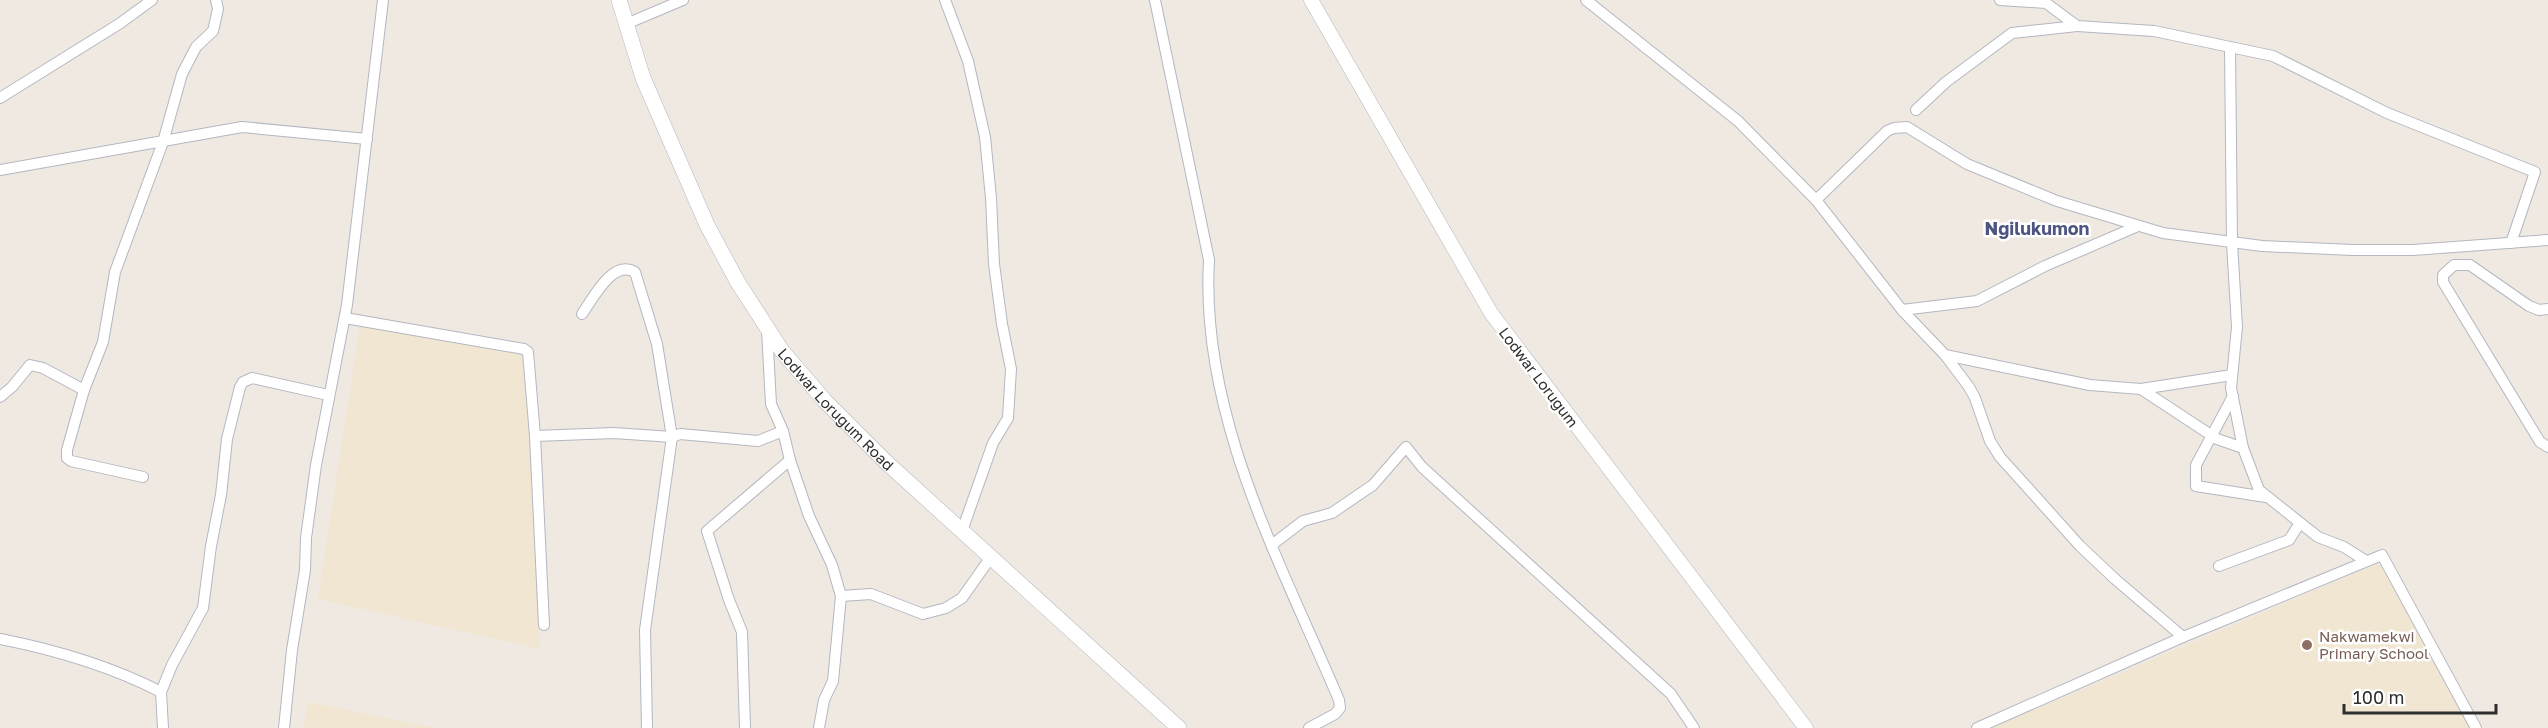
<svg xmlns="http://www.w3.org/2000/svg" width="2548" height="728" viewBox="0 0 2548 728" font-family="'Golos Text',sans-serif">
<style>
.education{fill:#f0e6d1}
.lines{fill:none;stroke-linecap:round;stroke-linejoin:round}
.minor-casing{stroke:#b4b7c1;stroke-width:12}
.tertiary-casing{stroke:#b4b7c1;stroke-width:15}
.secondary-casing{stroke:#b4b7c1;stroke-width:16}
.minor{stroke:#fff;stroke-width:10}
.tertiary{stroke:#fff;stroke-width:14}
.secondary{stroke:#fff;stroke-width:15}
.education-dot{fill:#8d6e63;stroke:#fff;stroke-width:2}
.labels{text-anchor:middle;dominant-baseline:central;stroke-width:5;stroke-linejoin:round;paint-order:stroke}
.street-label{font-size:15px;fill:#2e2e2e;stroke:#fff}
.education-label{font-size:15px;fill:#785e54;stroke:#fff;text-anchor:start}
.quarter-label{font-size:18px;font-weight:bold;fill:#4d5680;stroke:#fff}
</style>
<rect width="100%" height="100%" fill="#efe9e1"/>
<g class="education">
<path d="M360,325L525,355L540,649L318,599Z"/>
<path d="M2382,562L2473,728H1992Z"/>
<path d="M308,702L436,728H304Z"/>
</g>
<g class="lines">
<g class="minor-casing">
<g id="minor">
<path d="M945,0L968,61L985,137L991,198L994,264L1002,324L1011,369L1008,418L993,443L962,531"/>
<path d="M1155,0L1209,260C1200,416 1280,561 1339,700L1340,708L1335,714L1309,728"/>
<path d="M1586,0L1738,121L1816,200L1902,310L1945,355L1969,387L1975,398L1990,441L2000,457L2080,546L2115,579L2183,637"/>
<path d="M2000,0L2046,3L2077,26L2154,31L2273,56L2387,113L2535,172L2511,243"/>
<path d="M626,24L683,0"/>
<path d="M2230,47L2232,243L2237,327L2231,388L2243,448L2259,490L2318,537L2344,547L2366,561"/>
<path d="M0,98L119,24L152,0"/>
<path d="M1916,110L1946,82L2012,33L2077,26"/>
<path d="M0,170L242,127L367,139"/>
<path d="M1816,200L1887,131L1894,128L1907,127L1967,164L2057,201L2163,233L2262,246L2353,250H2413L2548,240"/>
<path d="M2548,309L2539,310L2529,306L2470,265H2454L2443,275V282L2540,442L2548,447"/>
<path d="M1902,310L1977,301L2045,266L2138,226"/>
<path d="M582,314C593,299 612,259 635,272L657,344L672,437L645,630L647,728"/>
<path d="M345,318L524,349L528,352L535,436L544,625"/>
<path d="M767,330L771,404L783,431L790,460L809,516L832,565L841,596L833,681L824,700L819,728"/>
<path d="M1945,355L2090,385L2141,389L2232,375"/>
<path d="M2141,389L2217,439L2243,448"/>
<path d="M2233,396L2196,465V486L2266,497"/>
<path d="M0,397L12,387L30,365L43,368L84,390"/>
<path d="M535,436L614,433L672,437L680,434L758,441L783,431"/>
<path d="M143,477L71,461L67,458V450L84,390L103,342L115,272L163,142L182,74L196,47L213,31L218,9L216,0"/>
<path d="M1273,544L1303,521L1332,513L1373,485L1406,447L1422,467L1671,694L1694,728"/>
<path d="M2219,566L2289,540L2300,523"/>
<path d="M841,596L871,594L923,614L946,608L962,598L991,557"/>
<path d="M0,639C56,650 110,666 161,692"/>
<path d="M163,728L161,692L172,665L203,608L211,546L221,495L227,439L240,387L243,382L252,378L328,395"/>
<path d="M284,728L292,650L305,570L306,538L316,465L347,305L383,0"/>
<path d="M745,728L742,632L729,600L707,531L790,460"/>
<path d="M1977,728L2183,637L2382,555L2476,728"/>
</g>
</g>
<g class="tertiary-casing">
<path id="tertiary" d="M1311,0L1491,313L1806,728"/>
</g>
<g class="secondary-casing">
<g id="secondary">
<path id="s1" d="M619,0L643,78L707,225L737,281L782,351L825,401L886,462L1179,728"/>
</g>
</g>
<use href="#minor" class="minor"/>
<use href="#tertiary" class="tertiary"/>
<use href="#secondary" class="secondary"/>
</g>
<circle class="education-dot" cx="2307" cy="645" r="6"/>
<g class="labels">
<g class="street-label">
<text transform="translate(1539 377) rotate(53)">Lodwar Lorugum</text>
<text stroke="none"><textPath href="#s1" startOffset="468">Lodwar Lorugum Road</textPath></text>
</g>
<g class="education-label">
<text x="2319" y="636">Nakwamekwi<tspan x="2319" dy="17">Primary School</tspan></text>
</g>
<g class="quarter-label">
<text x="2037" y="228">Ngilukumon</text>
</g>
</g>
<path d="M2344 704v9h152v-9" fill="none" stroke="#2e2e2e" stroke-width="3"/>
<text x="2353" y="704" font-size="18" fill="#2e2e2e" stroke="#ffffff" stroke-width="4.5" paint-order="stroke">100 m</text>
</svg>
